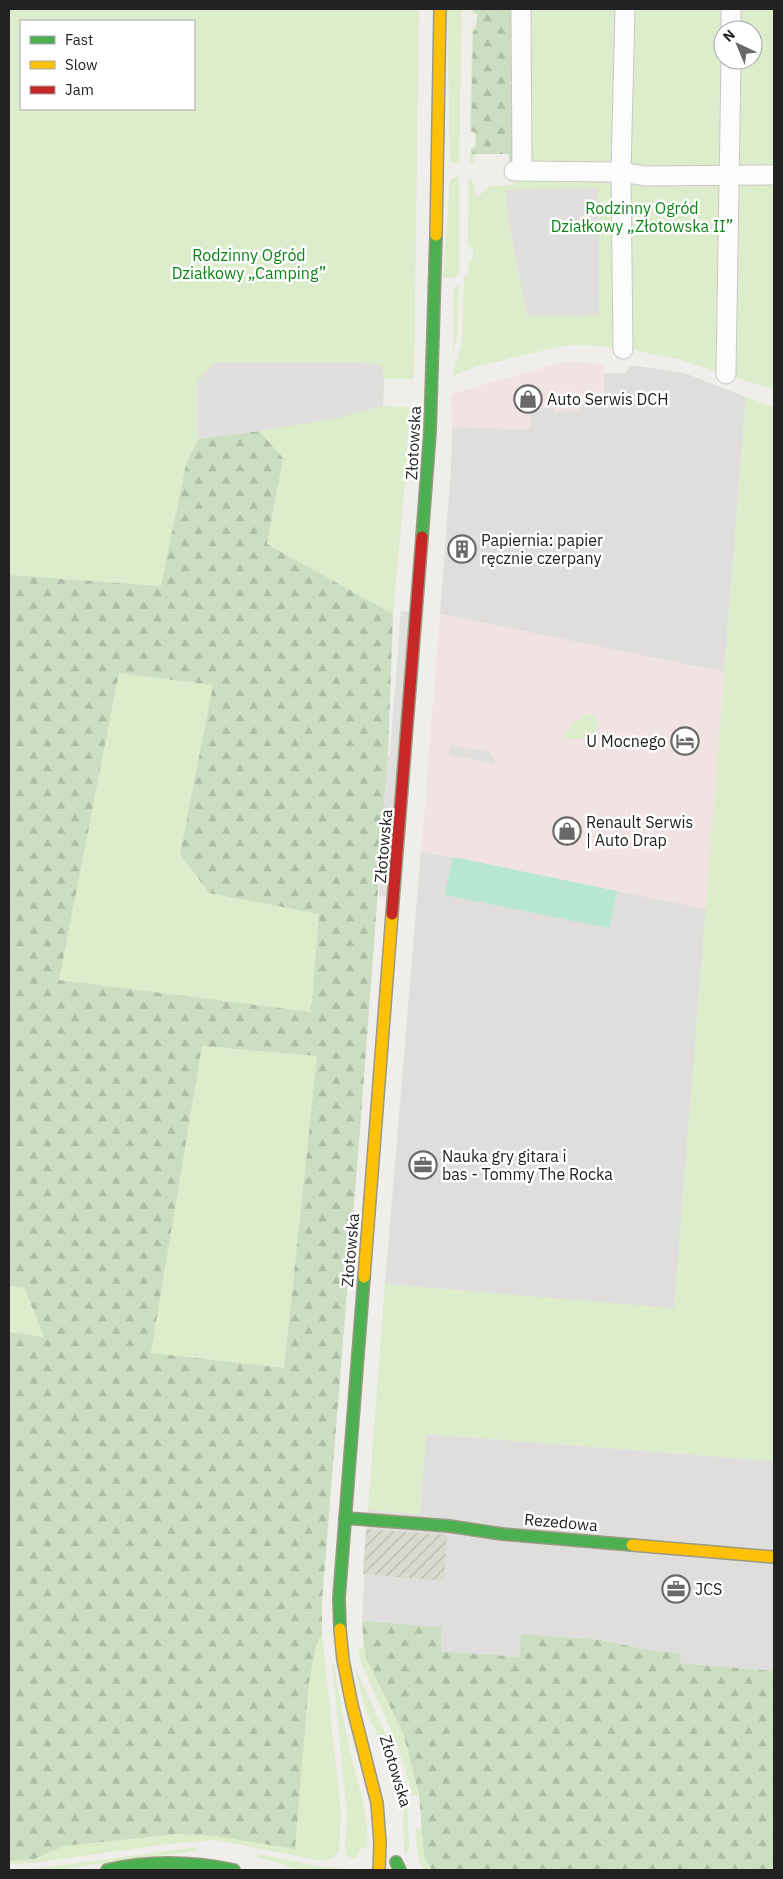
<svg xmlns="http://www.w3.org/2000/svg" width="783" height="1879" viewBox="0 0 783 1879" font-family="'IBM Plex Sans',sans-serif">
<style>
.residential{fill:#dfdedc}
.commercial{fill:#f1e3e1}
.construction{fill:url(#construction-furrows)}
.grass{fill:#ddeccb;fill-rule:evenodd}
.forest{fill:url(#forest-firs);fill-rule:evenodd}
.pitch{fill:#b7e6d2}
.parking{fill:#e0dfde}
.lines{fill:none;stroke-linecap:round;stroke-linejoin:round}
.street-casing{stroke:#c9c8c7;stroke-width:21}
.fast-casing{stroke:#999a82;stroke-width:14}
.slow-casing{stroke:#999a82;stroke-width:14}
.jam-casing{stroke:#999a82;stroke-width:14}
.street{stroke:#fdfcfc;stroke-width:19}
.fast{stroke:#4caf50;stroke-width:11}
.slow{stroke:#ffc107;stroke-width:11}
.jam{stroke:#c62828;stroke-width:11}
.labels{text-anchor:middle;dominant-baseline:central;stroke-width:5;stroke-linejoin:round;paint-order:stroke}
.park-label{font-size:16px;fill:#0c8416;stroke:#fff}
.poi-label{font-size:16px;fill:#222;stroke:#fff;text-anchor:start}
.street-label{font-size:16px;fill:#222;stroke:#fff}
</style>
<defs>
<pattern id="construction-furrows" width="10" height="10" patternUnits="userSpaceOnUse" patternTransform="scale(1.25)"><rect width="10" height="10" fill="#d9d9cd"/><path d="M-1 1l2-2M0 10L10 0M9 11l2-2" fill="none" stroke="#babab0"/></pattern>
<pattern id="forest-firs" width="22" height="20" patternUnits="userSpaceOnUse" patternTransform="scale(1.25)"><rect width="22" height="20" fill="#cbdec1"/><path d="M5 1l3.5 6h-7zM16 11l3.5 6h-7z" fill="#aebea6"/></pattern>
</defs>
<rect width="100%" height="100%" fill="#f0eeeb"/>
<g class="residential">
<path d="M630,365L684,373L746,397L724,672L440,614L451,470L452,427L530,429L529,409L554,407L555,412L579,410V405L604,404V373H626Z"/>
<path d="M421,851L706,909L674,1309L385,1284Z"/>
<path d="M426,1434L774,1461V1671L680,1663V1653L654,1651L601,1640L521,1634L519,1657L440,1651L441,1627L362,1621L368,1510L420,1514Z"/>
</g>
<g class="commercial">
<path d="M568,361L604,364V404L580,405V410L555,412L554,407L530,409V429L452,427L451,394Z"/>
<path d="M440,614L724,672L706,909L421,851Z"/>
</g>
<path class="construction" d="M366,1529L447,1535L444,1581L363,1574Z"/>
<g class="grass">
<path d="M9,9H419L414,379H384L383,406L409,407L406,472L393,614L267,544L283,458L198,439L186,465L161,586L9,575ZM21,21H194V109H21Z"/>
<path d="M447,9H462L459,165L450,161Z"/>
<path d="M472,9L473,12L478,14L476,147L471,149V153L474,154V165H470L471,147L475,145V134L470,132L472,28L476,26L477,15L472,13Z"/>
<path d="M516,9H774V390L678,359L633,350L602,346L567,345L475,367L452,376L462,343L464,278L469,272V261L473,259V248L468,246L469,176L473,183L477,197L490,186L514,185ZM723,30H753V60H723Z"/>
<path d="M459,176V273L454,278H443L450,180Z"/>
<path d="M459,284L457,337L453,355L454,289Z"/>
<path d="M746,397L774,407V1461L426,1434L420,1514L368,1510L385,1284L674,1308Z"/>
<path d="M119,673L213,685L180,854L209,893L319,914L311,1013L59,980Z"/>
<path d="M587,714H592C603,722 598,735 586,738C580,740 572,739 565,737L564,735L575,722Z"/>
<path d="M202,1046L317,1056L284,1368L151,1353Z"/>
<path d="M9,1286L23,1288L44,1337L9,1332Z"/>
<path d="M322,1634L341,1814L339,1851L334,1858L323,1861L216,1840L168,1844L33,1863L9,1864V1861L35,1859L63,1846L179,1834L217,1836L309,1682L316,1646Z"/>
<path d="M358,1647L364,1648L367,1660L403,1733L419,1795L413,1796L397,1744L361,1663Z"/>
<path d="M334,1664C339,1694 344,1725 351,1755C358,1786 370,1816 367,1849L360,1848L356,1859L347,1856L345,1851L347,1813L332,1665Z"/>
<path d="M354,1665L391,1746L384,1748L365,1709Z"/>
<path d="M407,1798L409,1847L407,1853H404L403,1813L401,1800Z"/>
<path d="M422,1828L424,1855L432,1870H424L419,1861L417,1851L416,1829Z"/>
<path d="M198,1847L197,1851L56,1870H9L33,1869Z"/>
<path d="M258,1854L322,1867H335L341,1870H301L257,1857Z"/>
</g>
<g class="forest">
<path d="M473,9H516L514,166H509V154H471V149L476,147V133L471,131L473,32L476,28L478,14L473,12Z"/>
<path d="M259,431L283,458L267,544L393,614L388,756L360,1130L322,1601V1634L316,1646L309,1682L295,1849L217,1836L179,1834L64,1846L35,1859L9,1861V1332L44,1337L24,1288L9,1286V575L161,586L186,464L198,439ZM119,673L213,685L180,854L209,893L319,914L311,1012L59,980ZM202,1046L317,1056L284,1368L151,1353Z"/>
<path d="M362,1621L441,1627V1651L519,1657L521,1634L601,1640L654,1651L680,1653V1663L774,1671V1870H432L424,1856L419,1795L403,1733L367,1660L364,1648Z"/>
</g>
<path class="pitch" d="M453,857L617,891L609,928L445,895Z"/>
<g class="parking">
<path d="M598,188L599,315L527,316L507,211L506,190Z"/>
<path d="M217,362H360L382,366L384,379L383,406L333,419L259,431L198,439V381L210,367Z"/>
<path d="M401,611L411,612L388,897L379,896L383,839L381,835L388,756L390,754Z"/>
<path d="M451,745L490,752L495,760L494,764L449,755Z"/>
</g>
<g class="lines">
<g class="street-casing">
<g id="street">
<path d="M521,9L522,171"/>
<path d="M731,30V9"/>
<path d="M514,171L621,172L645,176L774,175"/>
<path d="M623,349L621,172L625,9"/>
<path d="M726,374L731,60"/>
</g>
</g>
<g class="fast-casing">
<g id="fast">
<path d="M422,537L430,432L436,235"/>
<path d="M345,1518L449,1526L502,1534L632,1545"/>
<path d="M340,1629L339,1598L364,1277"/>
<path d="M396,1862L400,1870"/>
<path d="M107,1870C150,1860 191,1861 234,1870"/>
</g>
</g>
<g class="slow-casing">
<g id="slow">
<path d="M436,235L440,9"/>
<path d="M364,1277L392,914"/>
<path d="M632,1545L774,1557"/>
<path d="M340,1629L343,1660L352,1705L377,1803L380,1843L379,1870"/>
</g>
</g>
<g class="jam-casing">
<path id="jam" d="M392,914L422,537"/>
</g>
<use href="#street" class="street"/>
<use href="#fast" class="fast"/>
<use href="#slow" class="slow"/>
<use href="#jam" class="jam"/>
</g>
<defs>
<g id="shop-ring" transform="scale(1.4375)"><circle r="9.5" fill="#fff" stroke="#6a6968" stroke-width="1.5"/><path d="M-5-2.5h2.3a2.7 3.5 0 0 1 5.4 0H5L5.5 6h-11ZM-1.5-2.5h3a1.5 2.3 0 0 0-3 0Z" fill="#6a6968"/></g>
<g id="building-ring" transform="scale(1.4375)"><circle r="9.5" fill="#fff" stroke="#6a6968" stroke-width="1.5"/><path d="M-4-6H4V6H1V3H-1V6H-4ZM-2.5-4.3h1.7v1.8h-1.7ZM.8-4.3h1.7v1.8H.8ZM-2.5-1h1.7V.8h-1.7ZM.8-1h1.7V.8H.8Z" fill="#6a6968"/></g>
<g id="hotel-ring" transform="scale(1.4375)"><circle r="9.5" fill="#fff" stroke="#6a6968" stroke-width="1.5"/><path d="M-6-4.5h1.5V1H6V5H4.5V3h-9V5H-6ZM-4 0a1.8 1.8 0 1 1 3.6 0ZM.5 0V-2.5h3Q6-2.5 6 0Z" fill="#6a6968"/></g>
<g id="office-ring" transform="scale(1.4375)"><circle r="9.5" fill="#fff" stroke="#6a6968" stroke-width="1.5"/><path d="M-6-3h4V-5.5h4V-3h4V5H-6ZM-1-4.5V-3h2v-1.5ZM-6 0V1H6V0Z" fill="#6a6968"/></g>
</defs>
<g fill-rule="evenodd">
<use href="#shop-ring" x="528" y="399"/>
<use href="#building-ring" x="462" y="549"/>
<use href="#hotel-ring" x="685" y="741"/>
<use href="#shop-ring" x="567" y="831"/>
<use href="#office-ring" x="423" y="1165"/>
<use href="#office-ring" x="676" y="1589"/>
</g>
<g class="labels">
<g class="park-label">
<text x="642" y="208">Rodzinny Ogród<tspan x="642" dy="18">Działkowy „Złotowska II”</tspan></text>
<text x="249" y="255">Rodzinny Ogród<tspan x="249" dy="18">Działkowy „Camping”</tspan></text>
</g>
<g class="poi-label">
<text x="547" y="399">Auto Serwis DCH</text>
<text x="481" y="540">Papiernia: papier<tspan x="481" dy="18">ręcznie czerpany</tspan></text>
<text x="666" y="741" text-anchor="end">U Mocnego</text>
<text x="586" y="822">Renault Serwis<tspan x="586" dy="18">| Auto Drap</tspan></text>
<text x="442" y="1156">Nauka gry gitara i<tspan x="442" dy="18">bas - Tommy The Rocka</tspan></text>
<text x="695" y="1589">JCS</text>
</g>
<g class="street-label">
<text transform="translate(413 443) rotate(-87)">Złotowska</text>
<text transform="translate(383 846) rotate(-85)">Złotowska</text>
<text transform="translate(350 1250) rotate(-85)">Złotowska</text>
<text transform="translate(561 1522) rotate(5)">Rezedowa</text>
<text transform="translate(396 1771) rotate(73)">Złotowska</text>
</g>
</g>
<rect width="783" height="1879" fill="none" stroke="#222222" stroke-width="20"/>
<rect x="20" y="20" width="175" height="90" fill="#ffffff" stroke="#a7a7a7"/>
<rect x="30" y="36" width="25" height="8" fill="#4caf50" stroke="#a7a7a7"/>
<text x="65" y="45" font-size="15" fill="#222222">Fast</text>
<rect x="30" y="61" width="25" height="8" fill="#ffc107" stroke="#a7a7a7"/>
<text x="65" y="70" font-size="15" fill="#222222">Slow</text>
<rect x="30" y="86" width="25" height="8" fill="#c62828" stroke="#a7a7a7"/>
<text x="65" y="95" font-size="15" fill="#222222">Jam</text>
<g transform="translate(738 45) rotate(316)"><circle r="24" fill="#ffffff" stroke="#a7a7a7"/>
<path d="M0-4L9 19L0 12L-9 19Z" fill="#6a6968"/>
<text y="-8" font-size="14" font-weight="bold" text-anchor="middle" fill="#222222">N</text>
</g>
</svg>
